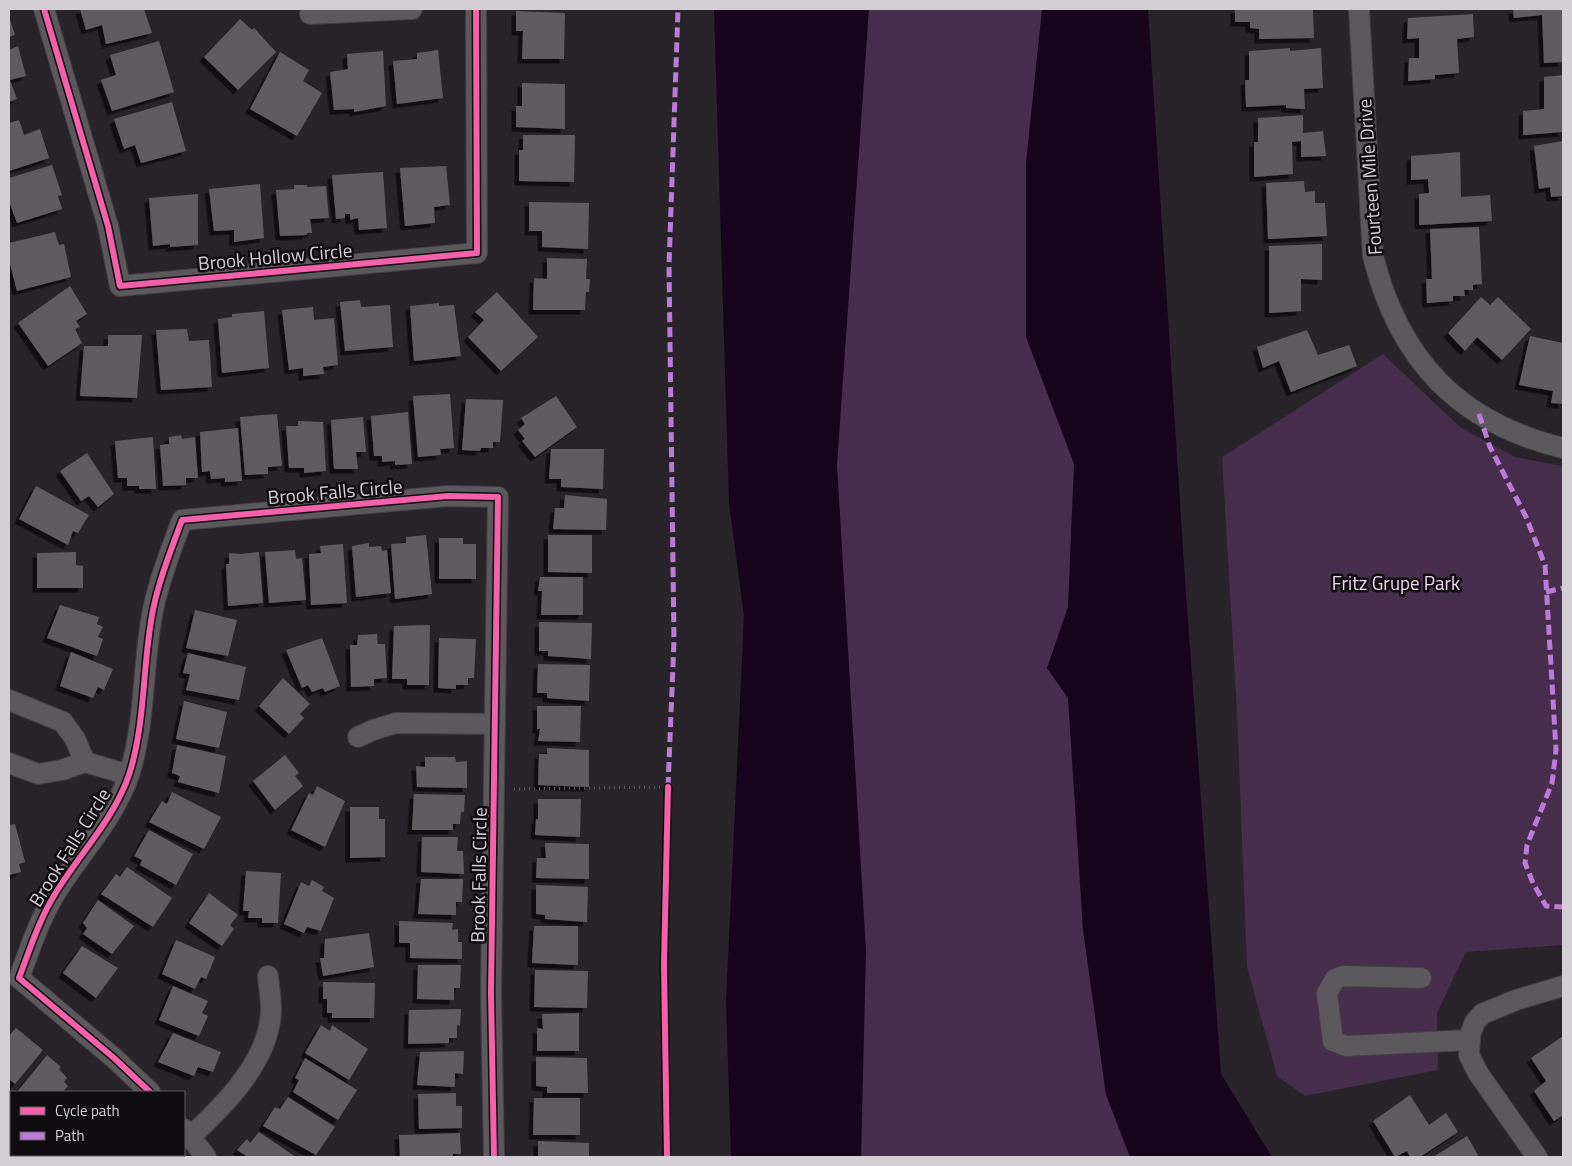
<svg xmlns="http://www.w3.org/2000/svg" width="1572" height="1166" viewBox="0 0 1572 1166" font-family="'Titillium Web',sans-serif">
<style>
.green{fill:#462e4c}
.water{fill:#18041c}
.building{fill:#5f5c5f;filter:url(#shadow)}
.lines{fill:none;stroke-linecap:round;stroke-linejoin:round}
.minor-casing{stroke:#444044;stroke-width:22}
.path{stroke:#5e5c5f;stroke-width:3;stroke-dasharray:1 4;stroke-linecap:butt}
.minor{stroke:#5c595d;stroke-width:20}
.quiet{stroke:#bd7bd9;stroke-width:5;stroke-dasharray:10 5;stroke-linecap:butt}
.cycleway-casing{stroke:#100d11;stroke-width:9}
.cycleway{stroke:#f560ab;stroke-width:6}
.labels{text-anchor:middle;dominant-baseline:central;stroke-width:5;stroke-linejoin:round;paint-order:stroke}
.street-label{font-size:19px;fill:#d4cfd5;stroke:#100d11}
.park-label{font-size:19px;fill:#f2d5f8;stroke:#100d11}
</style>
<defs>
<filter id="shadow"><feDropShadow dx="-4.5" dy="4.5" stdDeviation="0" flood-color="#0009"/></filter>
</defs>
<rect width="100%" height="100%" fill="#282429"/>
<g class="green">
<path d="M823,9H1050L1151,1157H814Z"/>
<path d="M1383,354L1460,427L1515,457L1563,466V945L1466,952L1437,1013L1438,1070L1305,1096L1277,1076L1247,967L1237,713L1222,457Z"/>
</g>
<g class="water">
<path d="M714,9H869L837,465L866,951L861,1157H731L726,1002L744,616L729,503Z"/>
<path d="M1042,9H1148L1185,580L1221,1074L1272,1157H1130L1106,1095L1083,930L1068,698L1047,668L1068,607L1074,464L1026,337V163Z"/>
</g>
<g class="building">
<path d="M80,9H144L152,33L106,44L102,25L86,30Z"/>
<path d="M1235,9H1313L1314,38L1259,39V29L1250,28V22H1235Z"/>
<path d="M1513,9H1563V62L1544,63L1542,15L1514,18Z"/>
<path d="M516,11L565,13L564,59H522L523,31H516Z"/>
<path d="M1473,14L1474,37L1457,39L1459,73L1435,75V79L1408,81L1409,58H1419V38L1407,39L1408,18Z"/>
<path d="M9,17L15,35L9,37Z"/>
<path d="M240,19L252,30L254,28L276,52L238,90L204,57Z"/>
<path d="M159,41L174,92L112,111L101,80L116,75L110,55Z"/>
<path d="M18,46L26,76L10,80L17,99L9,102V50Z"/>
<path d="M1290,48V51L1321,48L1323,88L1304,89L1305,109L1286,108V105L1246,107L1245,80H1249V51Z"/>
<path d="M438,50L443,98L397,104L393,61L417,59V53Z"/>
<path d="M383,51L386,106L354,112V109L334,110L330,72L348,69L347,54Z"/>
<path d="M280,52L309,70L303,81L322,93L297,136L250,109Z"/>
<path d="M1563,75V132L1523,135V111L1544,109V77Z"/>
<path d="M522,83L565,84V129L516,127V106H522Z"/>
<path d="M172,102L186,151L141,163L135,145L124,149L114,119Z"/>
<path d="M1303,115V133L1323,131L1326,156L1301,157V141L1292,142L1293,174L1254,177V142H1258V118Z"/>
<path d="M19,120L24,135L40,129L49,158L9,171V123Z"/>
<path d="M523,135H575L574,182L519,181V150H523Z"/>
<path d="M1563,141V196L1551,197L1550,187L1539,189L1534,146Z"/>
<path d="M1460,152L1461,197L1490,195L1492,221L1419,225V194L1429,193L1428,179L1411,180V156Z"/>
<path d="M52,165L62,195L58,196L62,209L17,223L9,201V178Z"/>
<path d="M446,166L450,205L434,207L435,223L405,226L400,168Z"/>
<path d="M383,172L387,228L359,230L358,218L350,220V214H345V218L336,219L332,175Z"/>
<path d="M1304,181L1305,192L1315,191V203H1325L1327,236L1268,239L1266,183Z"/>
<path d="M260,184L264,238L234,242V230L214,231L209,189Z"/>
<path d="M294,185H307V187L326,186L329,218L310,219L312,233H307V235L280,236L276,190L294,189Z"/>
<path d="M198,194V245L170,247V244L153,246L149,198Z"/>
<path d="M529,202L589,203L588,249L542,247V231H529Z"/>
<path d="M1479,227L1482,284L1473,285V290H1464L1465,296H1453V301L1427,303L1426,279H1432L1430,229Z"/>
<path d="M55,232L59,245L64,244L71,277L17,291L9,260V243Z"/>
<path d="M1322,244V280L1301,279V311L1269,313V246Z"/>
<path d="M547,258L587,259L586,279H590L589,292H586L585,310H533L534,278L547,279Z"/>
<path d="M70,286L87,314L76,321L80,327L75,329L82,343L48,366L18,323Z"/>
<path d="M497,292L538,337L501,371L468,337L484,320L475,312Z"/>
<path d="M1481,297L1490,305L1498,297L1531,329L1502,360L1477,337L1465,351L1448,333Z"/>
<path d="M360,300L361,307L390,305L393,347L345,351L340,302Z"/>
<path d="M439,303V306L454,305L461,356L414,361L410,306Z"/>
<path d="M313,307L314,320L334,318L338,365L323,367L324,374L303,376V368L289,370L282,310Z"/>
<path d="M264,311L269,368L222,373L218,319L232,317V314Z"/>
<path d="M187,329L189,341L209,340L212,387L161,390L156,330Z"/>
<path d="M1307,330L1318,355L1349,345L1357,366L1291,392L1279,361L1263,368L1257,347Z"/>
<path d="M108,335H142L137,398L80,396L84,346H108Z"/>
<path d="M1530,336L1563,343V404L1551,403L1553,391L1519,385Z"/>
<path d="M450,394L454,448L440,449L441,455L418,457L413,396Z"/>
<path d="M556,396L577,427L535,457L522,441L525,439L518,430L525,424L521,418Z"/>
<path d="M466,399L503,400L500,442H493V448H481L480,451L462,450Z"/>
<path d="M408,412L412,464L395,465V461L382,462V456H374L371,416Z"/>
<path d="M277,414L282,466L268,467V474L245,475L240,417Z"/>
<path d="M363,417L366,452H356L358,469H334L331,420Z"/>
<path d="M298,421L323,422L326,471L304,473V468H289L286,426H298Z"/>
<path d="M238,428L242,481L225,482V478L211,479L210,471L202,472L200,432Z"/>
<path d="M181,435L182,439L195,437L198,478H186V485L163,486L160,445L169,444V437Z"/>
<path d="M153,437L156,489H139V486H127V478H118L115,441Z"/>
<path d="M551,449H604L603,489L561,487V479H549Z"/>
<path d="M87,453L114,494L98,507L89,496L81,501L60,471Z"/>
<path d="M36,486L89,515L78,533L73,531L68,545L19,519Z"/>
<path d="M565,495L607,499L606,530L553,529L555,508H564Z"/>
<path d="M426,535L432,594L395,599L391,544L406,543V537Z"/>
<path d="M548,535H592V573L548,572Z"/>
<path d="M439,538H463V544H476V579H439Z"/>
<path d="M369,543V547L381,546L382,551L387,550L391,593L356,597L352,546Z"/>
<path d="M343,544L347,603L311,605L309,554L321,553L320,546Z"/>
<path d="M295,550L296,559L302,558L306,600L269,603L265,552Z"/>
<path d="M76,552V565L83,566V588H37V553Z"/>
<path d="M259,552L263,603L228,606L226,564H229V553L241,554Z"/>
<path d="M540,577H583V615H541L542,591H538Z"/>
<path d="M60,605L99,617L97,624L103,627L98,637L103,639L97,656L47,638Z"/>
<path d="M195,610L237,620L228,656L186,648Z"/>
<path d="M539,622L592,623L591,659L548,656V651H539Z"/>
<path d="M430,625L429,685H407V679H392L394,626Z"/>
<path d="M377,634L378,644H385L387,678L374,679V686L351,687L350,645H357L358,635Z"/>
<path d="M322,638L340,686L325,692L323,688L312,692L308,685L302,688L286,650Z"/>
<path d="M439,638L476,639L474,678H468V685H456V689L438,688Z"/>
<path d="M71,652L113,669L104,690L98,687L93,698L60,686Z"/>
<path d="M188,653L246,667L239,700L186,690L190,674L183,673Z"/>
<path d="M538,664L590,665L589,701L547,698V693H537Z"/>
<path d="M283,678L310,704L300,714L304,718L289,734L259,706Z"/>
<path d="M184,701L227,712L219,748L176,739Z"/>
<path d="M537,706H581L580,742L538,741L540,729H537Z"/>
<path d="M177,745L226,756L219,793L178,782L180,776L172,773Z"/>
<path d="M547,748L589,750V787L538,785L539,754H547Z"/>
<path d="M285,755L299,773L295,776L303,786L275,810L253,781Z"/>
<path d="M425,757H455L456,762L467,761V788L417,787L416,766L425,767Z"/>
<path d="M317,786L345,801L325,847L291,830L309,793L313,795Z"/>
<path d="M172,792L221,817L204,849L149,822L162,801L167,804Z"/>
<path d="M414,794L465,795L464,812H461L460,824H453V830H412Z"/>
<path d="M538,799H581L580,837L535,835L536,819H538Z"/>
<path d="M350,807H379V819H385V857L350,858Z"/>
<path d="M15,824L25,862L19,864L21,872L9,875V825Z"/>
<path d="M149,830L193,854L176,885L140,865L142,860L134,856Z"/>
<path d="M422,837H458L457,851H463L464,874L421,872Z"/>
<path d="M545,843L589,844V879L536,878L537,858H546Z"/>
<path d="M127,867L172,898L153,927L101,894L116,874L120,877Z"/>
<path d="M246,871L281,873L278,923H262V918H248L249,911H243Z"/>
<path d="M421,879H463L462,902H456V915L418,914Z"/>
<path d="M312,880L324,887L322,891L334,898L321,931L307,927L304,933L284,924L301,882L309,886Z"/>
<path d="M536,885L588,887L587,922L545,919V915L536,914Z"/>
<path d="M209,893L238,915L230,925L234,929L222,946L189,923Z"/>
<path d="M98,900L134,926L112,954L83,934L87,928L83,923Z"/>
<path d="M399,921L453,923L452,930L458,929V942H462V959L410,958V943H399Z"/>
<path d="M534,926H578V965L532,963Z"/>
<path d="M369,933L374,967L323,976L320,958H324L325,939Z"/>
<path d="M176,940L215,957L206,979L201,977L195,989L162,974Z"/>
<path d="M82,946L118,968L96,998L63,973Z"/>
<path d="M418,965H461L460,988H454V1000L417,999Z"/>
<path d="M535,970L588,971L587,1008L534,1007Z"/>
<path d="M323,982L375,983L374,1018H332V1013H327V999H323Z"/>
<path d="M173,986L208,1001L202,1013L208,1016L199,1036L159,1020Z"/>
<path d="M461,1009L460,1026L457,1025V1038H449V1043L408,1044L409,1010Z"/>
<path d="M579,1013V1051H537V1028L543,1029L542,1014Z"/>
<path d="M321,1025L330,1031L332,1025L368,1049L349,1080L305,1053Z"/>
<path d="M16,1028L43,1050L15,1084L9,1079V1036Z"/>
<path d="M173,1033L221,1052L213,1072L198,1067L194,1076L158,1062Z"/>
<path d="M1563,1036V1115L1554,1121L1534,1091L1546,1081L1531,1058Z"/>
<path d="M464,1051L463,1074L455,1073V1087L417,1085L420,1052Z"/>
<path d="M47,1055L61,1067L59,1069L67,1078L64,1082L68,1086L63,1092H17Z"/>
<path d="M536,1057L587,1058L588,1093H547V1087L536,1086Z"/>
<path d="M305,1058L357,1090L338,1120L293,1092L299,1080L295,1078Z"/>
<path d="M456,1093V1106H462V1128L419,1129L418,1094Z"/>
<path d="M1410,1095L1429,1125L1446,1113L1458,1132L1420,1157H1410L1407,1151L1395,1157L1373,1121Z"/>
<path d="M288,1097L335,1127L316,1155L263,1126L275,1107L280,1109Z"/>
<path d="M534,1098H580V1135H533Z"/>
<path d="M259,1132L296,1157H248L237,1150L247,1139L250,1143Z"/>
<path d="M460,1133L461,1154H453V1157H400L399,1135Z"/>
<path d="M1467,1136L1478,1155L1475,1157H1433Z"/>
<path d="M538,1141L589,1143V1157H538Z"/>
<path d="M94,1155H125L123,1157H97Z"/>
</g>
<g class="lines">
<g class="minor-casing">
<g id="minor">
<path d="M44,9L108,226L120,286L477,253L476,9"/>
<path d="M1359,9L1373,256C1399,360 1459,423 1563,448"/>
<path d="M310,14L412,9"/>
<path d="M9,700L63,722L75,739L85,762"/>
<path d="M358,737L373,730L396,723L495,724"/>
<path d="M9,763L38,774L62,770L85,762L129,775"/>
<path d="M1421,978L1343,976L1335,979L1327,993L1333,1041L1346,1046L1470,1040"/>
<path d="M150,1092L114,1058L19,978C30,949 39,920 55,894C79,854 113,821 129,775C146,722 142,665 153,610C159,580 171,550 182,520L448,496L498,497L491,993L494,1157"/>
<path d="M184,1129L206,1157"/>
<path d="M190,1137C224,1106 270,1060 271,1010C271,999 269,987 268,976"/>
<path d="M1537,1157L1478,1073L1469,1055L1470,1035L1475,1022L1482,1014L1516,1000L1563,986"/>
</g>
</g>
<path class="path" d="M514,789L668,787"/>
<use href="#minor" class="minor"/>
<g class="quiet">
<path d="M1479,414L1490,447L1526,517L1545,565L1556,750L1552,783L1527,845L1525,863L1533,883L1546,906L1563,907"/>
<path d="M1546,592L1563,588"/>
<path d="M668,787L674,641L669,266L678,9"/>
</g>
<g class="cycleway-casing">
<g id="cycleway">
<path d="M44,9L108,226L120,286L477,253L476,9"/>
<path d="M150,1092L114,1058L19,978C30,949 39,920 55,894C79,854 113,821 129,775C146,722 142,665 153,610C159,580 171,550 182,520L448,496L498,497L491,993L494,1157"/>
<path d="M667,1157L664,964L668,787"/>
</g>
</g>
<use href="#cycleway" class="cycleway"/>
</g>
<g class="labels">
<g class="street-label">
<text transform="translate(1369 177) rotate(-94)">Fourteen Mile Drive</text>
<text transform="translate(275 256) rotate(-5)">Brook Hollow Circle</text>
<text transform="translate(335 491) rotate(-5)">Brook Falls Circle</text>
<text transform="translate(69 847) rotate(-58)">Brook Falls Circle</text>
<text transform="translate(478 875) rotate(-89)">Brook Falls Circle</text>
</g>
<g class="park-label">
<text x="1396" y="582">Fritz Grupe Park</text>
</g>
</g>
<rect width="1572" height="1166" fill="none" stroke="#d4cfd5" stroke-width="20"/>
<rect x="10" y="1091" width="175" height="65" fill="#100d11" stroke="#5e5b5f"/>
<rect x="20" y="1107" width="25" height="8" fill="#f560ab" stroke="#5e5b5f"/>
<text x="55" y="1116" font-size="15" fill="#d4cfd5">Cycle path</text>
<rect x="20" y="1132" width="25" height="8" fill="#bd7bd9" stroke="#5e5b5f"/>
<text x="55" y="1141" font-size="15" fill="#d4cfd5">Path</text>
</svg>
